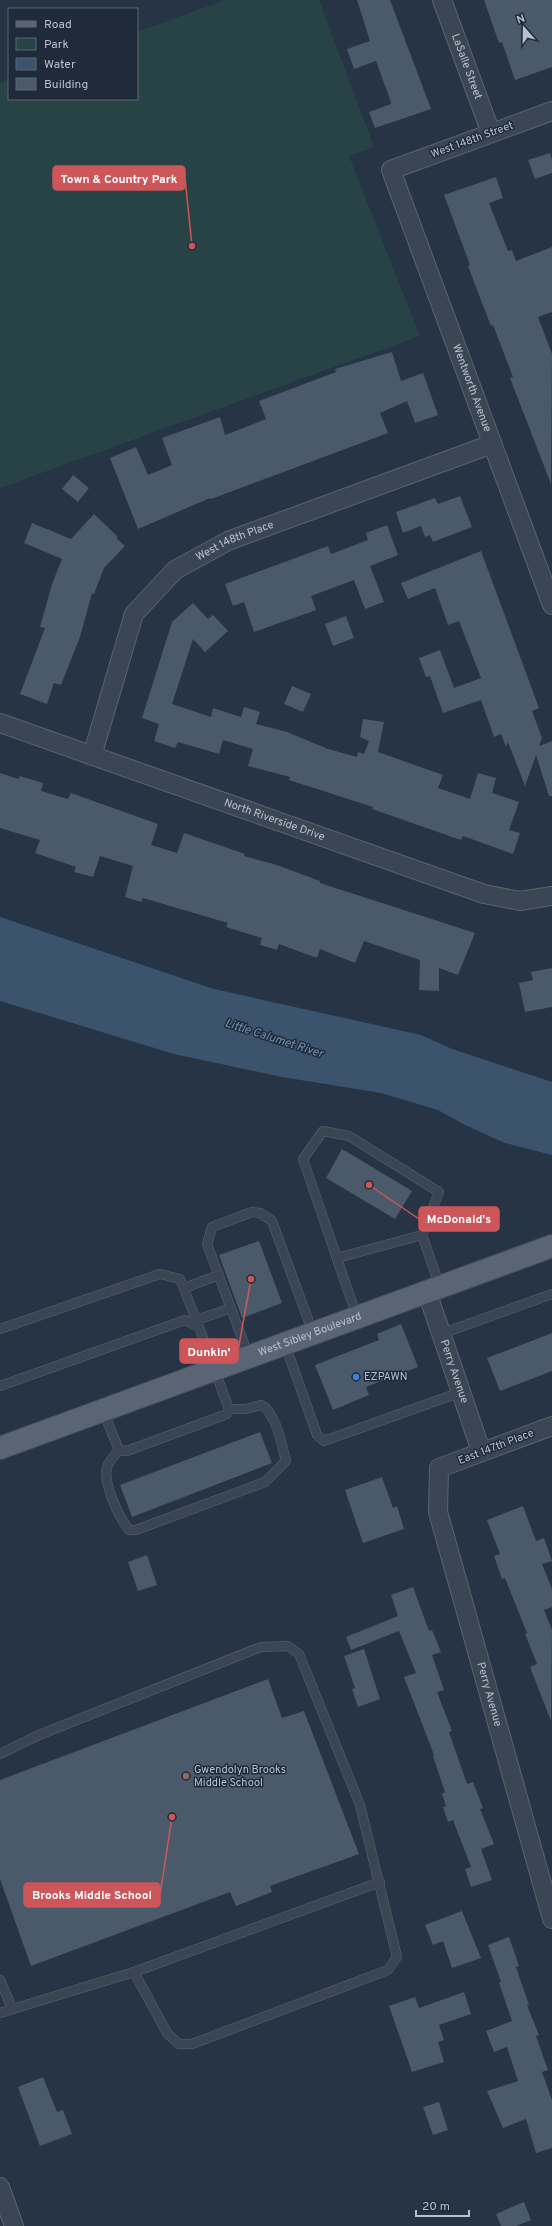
<svg xmlns="http://www.w3.org/2000/svg" width="552" height="2226" viewBox="0 0 552 2226" font-family="Overpass,sans-serif">
<style>
.green{fill:#284346}
.water{fill:#3c536e}
.building{fill:#4a5a6b}
.lines{fill:none;stroke-linecap:round;stroke-linejoin:round}
.service-casing{stroke:#596472;stroke-width:10}
.minor-casing{stroke:#596472;stroke-width:20}
.primary-casing{stroke:#444f5e;stroke-width:24}
.service{stroke:#3b4654;stroke-width:9}
.minor{stroke:#3b4654;stroke-width:18}
.primary{stroke:#596574;stroke-width:22}
.shop-dot{fill:#3f7fe0;stroke:#1f2b3a;stroke-width:1.5}
.education-dot{fill:#8d6e63;stroke:#1f2b3a;stroke-width:1.5}
.labels{text-anchor:middle;dominant-baseline:central;stroke-width:3;stroke-linejoin:round;paint-order:stroke}
.street-label{font-size:11px;fill:#b9c1ce;stroke:#1f2b3a}
.poi-label{font-size:11px;fill:#b9c1ce;stroke:#1f2b3a;text-anchor:start}
.water-label{font-size:12px;font-style:italic;fill:#7893b2;stroke:#1f2b3a}
.leader{fill:none;stroke:#cd565a;stroke-width:1.5}
.callout-dot{fill:#cd565a;stroke:#1f2b3a;stroke-width:1.5}
.callout{fill:#cd565a;stroke:#cd565a;stroke-width:1.5}
.callout-label{font-size:12px;text-anchor:middle;font-weight:bold;fill:#fff}
</style>
<rect width="100%" height="100%" fill="#263445"/>
<path class="green" d="M225,0H319L374,147L349,156L420,336L0,488V83L9,79V99H137V32Z"/>
<path class="water" d="M0,917L214,989L421,1035L452,1049L552,1082V1155L505,1143L465,1125L438,1110L381,1093L282,1077L174,1054L0,1001Z"/>
<g class="building">
<path d="M357,0H390L431,109L375,128L369,112L391,104V102L376,61L354,69L347,49L370,41Z"/>
<path d="M484,0H552V67L515,80L502,42L499,43Z"/>
<path d="M550,153L552,160V173L535,179L528,160Z"/>
<path d="M496,177L503,198L489,203L508,251L512,250L516,261L552,247V312L538,317L552,354L551,484L510,378L513,377L493,325L491,326L482,303L468,266L470,265L444,195Z"/>
<path d="M392,352L401,381L423,373L438,415L415,423L407,401L380,413L388,433L211,499L210,498L138,529L110,458L136,447L148,475L172,465L162,438L220,417L225,435L266,419L259,401L336,372L335,369Z"/>
<path d="M73,475L89,488L78,502L62,489Z"/>
<path d="M460,496L472,527L433,542L430,535L425,537L421,526L403,533L396,512L435,498L438,504Z"/>
<path d="M94,514L118,537L116,538L125,546L104,568L94,594L92,593L80,637L61,685L54,683L47,704L20,694L45,628L40,627L52,584L62,559L24,543L32,523L71,539Z"/>
<path d="M387,525L398,555L370,566L384,602L365,609L354,580L311,596L316,610L254,632L244,602L233,606L225,584L328,546L331,554L368,540L366,533Z"/>
<path d="M481,551L539,708L532,711L542,738L539,746L552,741V796H549L536,755L525,786L508,742L506,747L501,734L494,737L481,700L443,713L430,676L426,677L419,658L440,650L454,688L481,678L459,621L448,625L435,588L408,599L401,583Z"/>
<path d="M193,603L208,619L213,615L228,631L205,652L193,639L172,704L211,717L213,708L241,717L244,707L260,712L256,724L287,732L328,749L357,757L358,752L364,754L369,741L360,737L363,719L384,722L378,752L443,775L438,788L470,799L478,773L496,778L492,793L519,802L509,830L520,833L513,854L463,836L461,840L372,809L373,807L289,780L290,777L248,766L253,749L223,740L219,754L178,742L175,748L154,741L159,724L142,718L172,622Z"/>
<path d="M346,616L354,638L333,646L325,624Z"/>
<path d="M292,686L311,694L303,712L284,704Z"/>
<path d="M0,773L18,779L20,776L43,783L41,791L68,799L71,793L158,824L151,845L177,853L184,833L245,854L244,856L277,865L320,881V883L475,933L458,975L439,968V991L419,990L420,960L364,941L355,963L320,949L317,958L279,944L277,950L260,945L262,938L226,927L228,923L143,898L141,902L125,897L133,866L100,856L93,877L74,872L76,867L35,853L40,840L0,828Z"/>
<path d="M552,968V1007L525,1012L519,983L533,980L531,972Z"/>
<path d="M342,1149L412,1191L395,1219L326,1178Z"/>
<path d="M259,1241L282,1303L242,1318L219,1255Z"/>
<path d="M401,1324L418,1367L366,1387L369,1395L333,1410L315,1365L379,1340L377,1334Z"/>
<path d="M552,1333V1371L500,1391L487,1358Z"/>
<path d="M260,1432L272,1463L132,1517L120,1485Z"/>
<path d="M382,1477L393,1508L397,1506L404,1529L363,1543L345,1490Z"/>
<path d="M523,1506L536,1541L544,1538L552,1561L542,1564L552,1589V1607L544,1610L552,1630L551,1721L530,1667L537,1664L525,1634L527,1633L505,1578L502,1579L494,1556L500,1554L487,1520Z"/>
<path d="M147,1555L157,1585L138,1591L128,1562Z"/>
<path d="M413,1587L429,1631L432,1630L441,1652L432,1655L444,1690L437,1692L452,1731L449,1732L467,1784L473,1782L483,1808L480,1809L494,1844L481,1849L492,1880L471,1887L465,1869L471,1867L453,1820L448,1822L443,1807L446,1806L442,1794L445,1792L433,1756L434,1755L404,1677L416,1673L399,1631L351,1650L346,1637L398,1616L391,1595Z"/>
<path d="M364,1649L380,1699L358,1707L352,1689L355,1688L344,1656Z"/>
<path d="M268,1679L282,1718L304,1711L359,1854L270,1886L272,1892L236,1906L230,1892L31,1966L0,1879V1780Z"/>
<path d="M462,1911L481,1958L452,1968L443,1941L433,1945L425,1925Z"/>
<path d="M509,1937L519,1966L516,1967L529,2005H527L539,2035L536,2036L548,2070L542,2072L552,2100V2148L536,2153L526,2119L503,2128L487,2091L518,2081L507,2047L494,2052L486,2031L512,2021L499,1983L501,1982L488,1945Z"/>
<path d="M464,1992L471,2014L439,2025L444,2040L438,2042L444,2062L412,2072L389,2006L415,1997L419,2008Z"/>
<path d="M43,2077L57,2112L63,2110L72,2134L40,2146L18,2087Z"/>
<path d="M439,2102L448,2130L433,2135L423,2107Z"/>
<path d="M524,2202L531,2220L516,2226H501L496,2214Z"/>
</g>
<g class="lines">
<g class="service-casing">
<g id="service">
<path d="M337,1258L422,1235"/>
<path d="M184,1288L219,1275"/>
<path d="M357,1317L303,1159L323,1131L349,1136L439,1192L422,1235L440,1287"/>
<path d="M197,1320L231,1308"/>
<path d="M0,1329L160,1274L180,1279L199,1327"/>
<path d="M441,1334L552,1294"/>
<path d="M285,1344L317,1435L324,1441L461,1392"/>
<path d="M249,1357L207,1244L212,1227L252,1212L260,1213L272,1221L313,1333"/>
<path d="M0,1386L185,1320L199,1327L229,1409L227,1414L127,1451L119,1450L103,1411"/>
<path d="M119,1450C115,1455 108,1462 107,1468C103,1484 119,1517 129,1530H136L265,1482L286,1461C282,1446 276,1412 261,1405L246,1409H229"/>
<path d="M0,1754L39,1735L261,1647L288,1646L299,1654L360,1805L397,1957L388,1970L192,2044H179L167,2033L134,1972L0,2013"/>
<path d="M134,1972L380,1882"/>
<path d="M0,1980L12,2008"/>
</g>
</g>
<g class="minor-casing">
<g id="minor">
<path id="s1" d="M442,0L491,133"/>
<path id="s2" d="M552,111L391,170L552,605"/>
<path id="s3" d="M0,723L484,894L520,901L552,896"/>
<path id="s4" d="M92,756L134,614L175,570L228,541L492,444"/>
<path id="s5" d="M427,1292L481,1451"/>
<path id="s6" d="M552,1426L439,1468L438,1512L552,1919"/>
<path d="M0,2187L14,2226"/>
</g>
</g>
<g class="primary-casing">
<g id="primary">
<path id="s7" d="M0,1448L552,1246"/>
</g>
</g>
<use href="#service" class="service"/>
<use href="#minor" class="minor"/>
<use href="#primary" class="primary"/>
</g>
<circle class="shop-dot" cx="356" cy="1377" r="4"/>
<circle class="education-dot" cx="186" cy="1776" r="4"/>
<g class="labels">
<g class="street-label">
<text stroke="none"><textPath href="#s1" startOffset="71">LaSalle Street</textPath></text>
<text transform="translate(472 140) rotate(-20)">West 148th Street</text>
<text stroke="none"><textPath href="#s2" startOffset="404">Wentworth Avenue</textPath></text>
<text stroke="none"><textPath href="#s4" startOffset="275">West 148th Place</textPath></text>
<text stroke="none"><textPath href="#s3" startOffset="291">North Riverside Drive</textPath></text>
<text stroke="none"><textPath href="#s7" startOffset="330">West Sibley Boulevard</textPath></text>
<text stroke="none"><textPath href="#s5" startOffset="84">Perry Avenue</textPath></text>
<text transform="translate(496 1447) rotate(-21)">East 147th Place</text>
<text stroke="none"><textPath href="#s6" startOffset="354">Perry Avenue</textPath></text>
</g>
<g class="poi-label">
<text x="364" y="1377">EZPAWN</text>
<text x="194" y="1770">Gwendolyn Brooks<tspan x="194" dy="13">Middle School</tspan></text>
</g>
<g class="water-label">
<text transform="translate(274 1039) rotate(18)">Little Calumet River</text>
</g>
</g>
<path class="leader" d="M192 246L185 178M369 1185L419 1219M251 1279L238 1351M172 1817L160 1895"/>
<g class="callout-dot">
<circle cx="192" cy="246" r="4"/>
<circle cx="369" cy="1185" r="4"/>
<circle cx="251" cy="1279" r="4"/>
<circle cx="172" cy="1817" r="4"/>
</g>
<g class="callout">
<rect x="53" y="166" width="132" height="24" rx="4"/>
<rect x="419" y="1207" width="80" height="24" rx="4"/>
<rect x="180" y="1339" width="58" height="24" rx="4"/>
<rect x="24" y="1883" width="136" height="24" rx="4"/>
</g>
<g class="callout-label">
<text x="119" y="183">Town &amp; Country Park</text>
<text x="459" y="1223">McDonald's</text>
<text x="209" y="1356">Dunkin'</text>
<text x="92" y="1899">Brooks Middle School</text>
</g>
<rect x="8" y="8" width="130" height="92" fill="#1f2b3a" stroke="#5d6775"/>
<rect x="16" y="21" width="20" height="6" fill="#596574" stroke="#5d6775"/>
<text x="44" y="28" font-size="12" fill="#b9c1ce">Road</text>
<rect x="16" y="38" width="20" height="12" fill="#284346" stroke="#5d6775"/>
<text x="44" y="48" font-size="12" fill="#b9c1ce">Park</text>
<rect x="16" y="58" width="20" height="12" fill="#3c536e" stroke="#5d6775"/>
<text x="44" y="68" font-size="12" fill="#b9c1ce">Water</text>
<rect x="16" y="78" width="20" height="12" fill="#4a5a6b" stroke="#5d6775"/>
<text x="44" y="88" font-size="12" fill="#b9c1ce">Building</text>
<g transform="translate(524 28) rotate(340)" stroke="#1f2b3a" stroke-width="3" paint-order="stroke">
<path d="M0-3L7 15L0 10L-7 15Z" fill="#b9c1ce"/>
<text y="-6" font-size="11" font-weight="bold" text-anchor="middle" fill="#b9c1ce">N</text>
</g>
<path d="M416 2210v6h53v-6" fill="none" stroke="#b9c1ce" stroke-width="2"/>
<text x="422" y="2210" font-size="12" fill="#b9c1ce" stroke="#1f2b3a" stroke-width="3" paint-order="stroke">20 m</text>
</svg>
